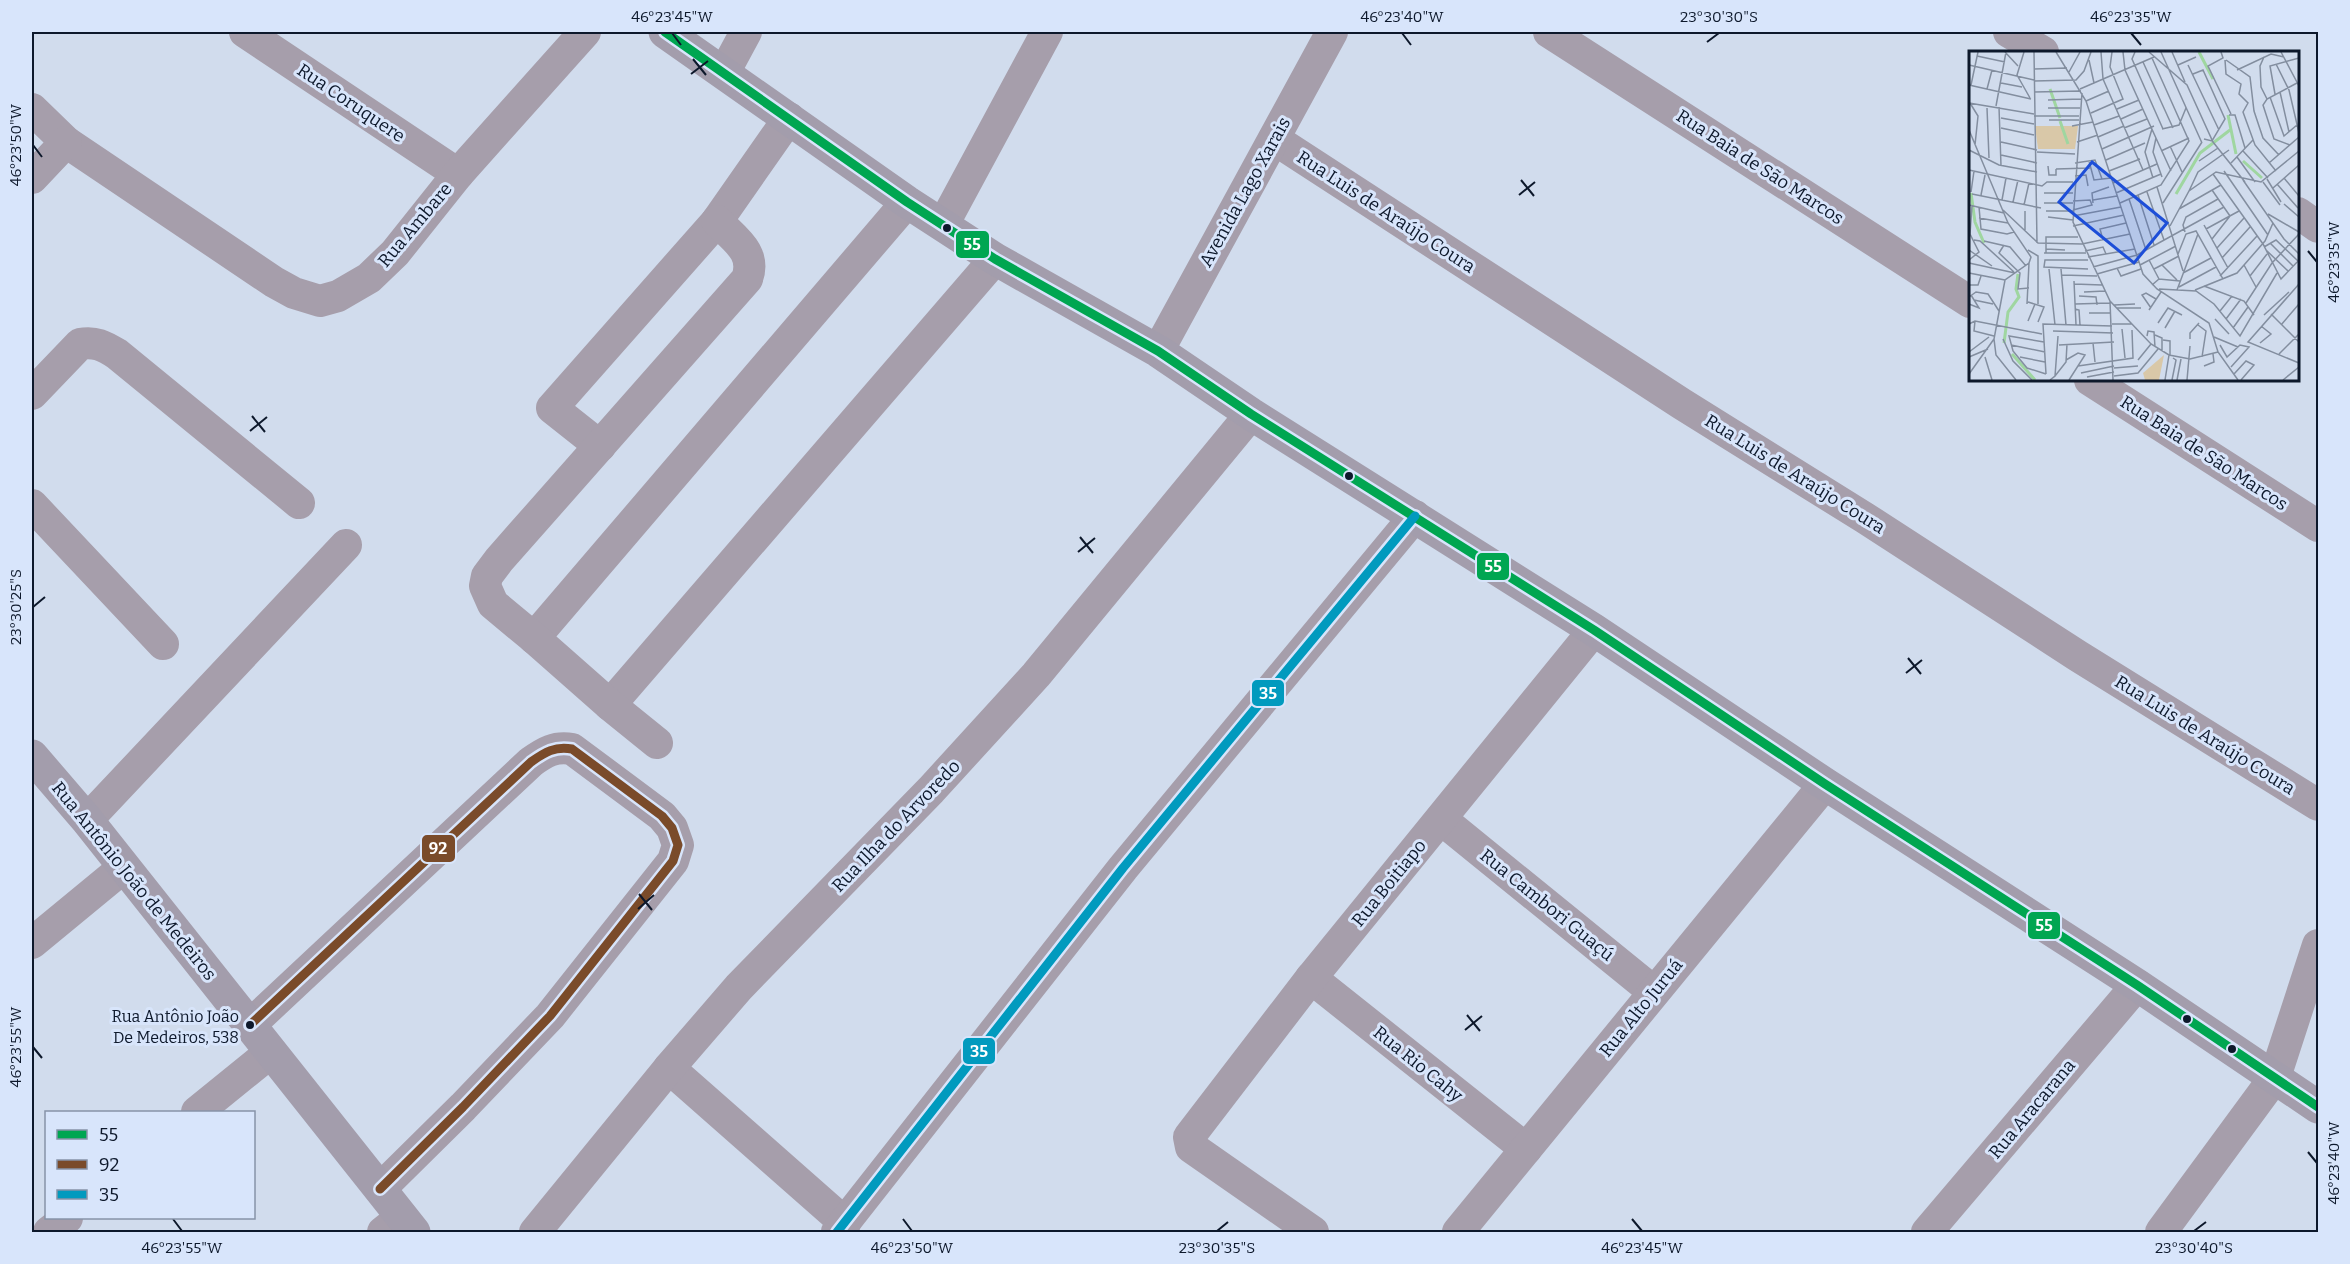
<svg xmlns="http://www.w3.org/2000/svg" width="2350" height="1264" viewBox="0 0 2350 1264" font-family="Bitter,serif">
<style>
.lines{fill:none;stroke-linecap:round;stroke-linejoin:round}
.street{stroke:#a69eab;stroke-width:32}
.secondary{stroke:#a39dac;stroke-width:33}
.bus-1-casing{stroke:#d8e5fb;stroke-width:14}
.bus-2-casing{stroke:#d8e5fb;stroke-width:14}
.bus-3-casing{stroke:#d8e5fb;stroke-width:14}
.bus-1{stroke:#00a651;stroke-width:9}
.bus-2{stroke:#7a4b2a;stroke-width:9}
.bus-3{stroke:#019abe;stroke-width:9}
.ticks{fill:none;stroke:#0d182b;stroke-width:2}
.bus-dot{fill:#0d182b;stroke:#d8e5fb;stroke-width:2}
.labels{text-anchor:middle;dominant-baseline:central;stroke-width:6;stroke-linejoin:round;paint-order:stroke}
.bus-label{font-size:16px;fill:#0d182b;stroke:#d8e5fb;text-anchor:end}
.street-label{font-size:18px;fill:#0d182b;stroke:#d8e5fb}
.inset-river{fill:none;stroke:#9fd6a0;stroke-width:3}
.inset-road{fill:none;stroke:#838e9f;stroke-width:1.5}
.view{fill:#1d4ed8;fill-opacity:0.15;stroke:#1d4ed8;stroke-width:3}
.inset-edge{fill:none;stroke:#0d182b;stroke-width:3}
.line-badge{stroke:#d8e5fb;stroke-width:2}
.badge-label{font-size:16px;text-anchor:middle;font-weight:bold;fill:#fff}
.neatline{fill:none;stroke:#0d182b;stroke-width:2}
.ticks-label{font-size:15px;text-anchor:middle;fill:#0d182b}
</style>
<rect width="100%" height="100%" fill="#d1dced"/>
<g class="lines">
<g class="street">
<path d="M245,32L458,174"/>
<path d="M1549,32L1970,302"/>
<path d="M2009,32L2043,52"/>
<path d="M725,71L746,32"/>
<path d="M32,109L66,142L274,282L294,293L320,301L338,296L369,278L395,253L458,174L585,32"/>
<path d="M1274,139L1682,404L1865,518L2078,656L2318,805"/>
<path d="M32,178L66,142"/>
<path d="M2298,213L2318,227"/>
<path d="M943,225L1047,32"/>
<path d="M1158,351L1332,32"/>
<path d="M2090,380L2318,526"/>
<path d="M32,394L80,344C95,341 104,346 117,354L299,503"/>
<path d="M600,446L552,408L717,221L789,118"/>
<path d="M32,505L163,644"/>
<path d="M534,638L907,202"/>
<path d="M610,705L995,259"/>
<path d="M657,743L610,705L534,638L493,604L485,586L487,576L499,560L747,279C757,252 734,239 717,221"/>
<path d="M1441,819L1654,992"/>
<path d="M87,820L346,545"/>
<path d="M32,943L123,868"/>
<path d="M1311,978L1526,1149"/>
<path d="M250,1025L531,762C545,752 555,746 572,749L662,816L672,828L678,845L673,861L550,1016L463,1107L380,1189"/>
<path d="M669,1068L845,1223"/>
<path d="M197,1112L271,1052"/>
<path d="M49,1232L67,1218"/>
<path d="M383,1232L402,1217"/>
<path d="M535,1232L669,1068L739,987L931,790L1036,675L1251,414"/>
<path d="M837,1232L1123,868L1415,516"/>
<path d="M1313,1232L1191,1147L1189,1137L1311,978L1594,630"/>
<path d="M1458,1232L1825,784"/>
<path d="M1927,1232L2137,985"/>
<path d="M2161,1232L2275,1077L2318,945"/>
</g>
<g class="secondary">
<path d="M665,32L907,202L995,259L1158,351L1251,414L1594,630L1825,784L2137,985L2318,1107"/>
<path d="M32,756L87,820L414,1232"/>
</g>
<g class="bus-1-casing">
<path id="bus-1" d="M665,32L907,202L995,259L1158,351L1251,414L1594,630L1825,784L2137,985L2318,1107"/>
</g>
<g class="bus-2-casing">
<path id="bus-2" d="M250,1025L531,762C545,752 555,746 572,749L662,816L672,828L678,845L673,861L550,1016L463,1107L380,1189"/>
</g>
<g class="bus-3-casing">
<path id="bus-3" d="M837,1232L1123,868L1415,516"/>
</g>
<use href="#bus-1" class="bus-1"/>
<use href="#bus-2" class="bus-2"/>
<use href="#bus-3" class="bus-3"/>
</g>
<path class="ticks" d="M672,33L681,45M1402,33L1411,45M2131,33L2141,45M1707,42L1719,33M693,59L706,75M691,74L708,61M33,145L42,157M1521,180L1534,196M1519,195L1535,182M2308,251L2317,262M252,416L265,432M250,431L267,417M1080,537L1093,553M1078,552L1095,538M33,607L45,597M1908,658L1921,674M1906,673L1922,660M639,894L652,910M638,909L654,895M1467,1015L1480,1031M1465,1030L1482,1016M33,1047L42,1058M2308,1152L2317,1163M173,1219L182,1231M903,1219L912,1231M1632,1219L1642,1231M1217,1231L1228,1222M2194,1231L2206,1222"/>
<g class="bus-dot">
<circle cx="947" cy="228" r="5"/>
<circle cx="1349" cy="476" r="5"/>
<circle cx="2187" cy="1019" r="5"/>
<circle cx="250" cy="1025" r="5"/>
<circle cx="2232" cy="1049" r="5"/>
</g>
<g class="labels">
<g class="bus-label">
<text x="239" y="1016">Rua Antônio João<tspan x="239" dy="21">De Medeiros, 538</tspan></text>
</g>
<g class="street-label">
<text transform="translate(351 103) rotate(34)">Rua Coruquere</text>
<text transform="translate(1760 167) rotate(33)">Rua Baia de São Marcos</text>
<text transform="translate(1245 192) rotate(-61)">Avenida Lago Xarais</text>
<text transform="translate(1386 212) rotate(33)">Rua Luis de Araújo Coura</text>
<text transform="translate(415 225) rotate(-50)">Rua Ambare</text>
<text transform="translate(2204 453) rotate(33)">Rua Baia de São Marcos</text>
<text transform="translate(1795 474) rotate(32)">Rua Luis de Araújo Coura</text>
<text transform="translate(2205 735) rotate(32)">Rua Luis de Araújo Coura</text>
<text transform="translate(896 826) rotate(-46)">Rua Ilha do Arvoredo</text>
<text transform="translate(134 881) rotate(51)">Rua Antônio João de Medeiros</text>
<text transform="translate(1389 883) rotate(-51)">Rua Boitiapo</text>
<text transform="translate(1547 905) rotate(39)">Rua Cambori Guaçú</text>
<text transform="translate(1641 1008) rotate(-51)">Rua Alto Juruá</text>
<text transform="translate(1418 1064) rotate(39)">Rua Rio Cahy</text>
<text transform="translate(2032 1109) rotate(-50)">Rua Aracarana</text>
</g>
</g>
<g transform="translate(1969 51)">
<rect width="330" height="330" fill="#d1dced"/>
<path d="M195,304L190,329H176L174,322Z" fill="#d9c8a8"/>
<path d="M66,75H109L106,98H69Z" fill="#d9c8a8"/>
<path class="inset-river" d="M230,1L244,28M81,38L91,67M259,64L267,103M91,70L99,93M274,110L293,127M2,142L6,171L15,192M207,143L231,102L261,79M35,292L39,261L50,246L47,238L49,223M43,303L66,329"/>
<path class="inset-road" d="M36,1L49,15M55,1L48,24L61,47M65,1L68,192M87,1L117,50L174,223L188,238L240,272L249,301L269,329M132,1L134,28M154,1L156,19L202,120M166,1L163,8L194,78M180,1L218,34L244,91L276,131M192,1L233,92M203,1L216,31M252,1L254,7L239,15L262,63M312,1L330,35M8,5L36,11M295,6L291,15L292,36L298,48M120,9L125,32M256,9L257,23L272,33L270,43L279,52L274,61L286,94L307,120M257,9L281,26L285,60L294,87L310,104M174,11L204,77M307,13L320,39L330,82M0,14L65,29M209,14L227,6M219,14L250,79M65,18L98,17M268,19L302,3L315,6M100,21L111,1M224,23L234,19L256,68L243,90L235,88M134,28L174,119M65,30L107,29L115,20L122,1M32,32L53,36M0,34L62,48M2,34L9,1M18,38L23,19M111,38L185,6M65,41L112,40M311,41L320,81M113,42L104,171L141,250L182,293L200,304L221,308L249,301M306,43L301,15L330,7M301,46L315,85L328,74M79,49L112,48M117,50L140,40M0,52L65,63M1,52L9,65L6,94M27,55L37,1M30,56L32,115M18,57L20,107M79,57H111M148,58L170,49M122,62L154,48L141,16L143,1M260,64H266L276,97M65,65H110M32,67L65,73M152,68L174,58M80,69H110M125,74L150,65M103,75L124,71M32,77L65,84M155,77L178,68M183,78L176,101L184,127M193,78L210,74L217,57M0,79L39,172L62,206L60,212L36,229L25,288L27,304L47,329M129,86L155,75M187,87L184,101L193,126M32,91L68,99M108,91L129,84M321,94L305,88L294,54L298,48L328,32M201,95L213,121M133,98L185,75M0,99L30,114L68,121M192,100L220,87M274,100L299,127M68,101L106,103M32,104L68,112M268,106L286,131M137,109L176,92M120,110L125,129L142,127M230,110L249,97M106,112L126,109L133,128M262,112L284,89M300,112L330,86M79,115L80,124H87V118M87,118L121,117M0,119L73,135L78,131H104M140,120L171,108M255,120L299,184M244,123L294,193L312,228L330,209M106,125L117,124L119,135M315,127L330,145M298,128L312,151M274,129L315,188L330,203M294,131L311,154M144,132L188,113M308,133L329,157M188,136L214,220M304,137L330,114M243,139L261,165M220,140L229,121L260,99M2,141L5,120M178,141L195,189M75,142H104M147,142L192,123M3,143L72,157M12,144L16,124M169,144L185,194M160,148L177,199M33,149L37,127M124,149L148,145M44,151L49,129M75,152H104M124,152L123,142L140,136M151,152L192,134L220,90L183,7M194,152L233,91M315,153L330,166M0,154L35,162M55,154L60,132M10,156L12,178L38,183L45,181M210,158L252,134M34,159L69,192L113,193L161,183M104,159L123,154L121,149L104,150M77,160H104M299,163L330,181M104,165L152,156M79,166L104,169M10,167L39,172M235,174L259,217M104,175L155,164M201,175L220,140L247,121L292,131L330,100M237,178L270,160M56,180V160M216,181L214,174L217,166L249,148M243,188L261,165M5,189L11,190L45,221M134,189L131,178L157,172M15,190L41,196L57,215M301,192L324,215M35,194L30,202L51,222L49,238L60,237M295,196L307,189L329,210M248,197L275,167M77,198L96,199M0,199L23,215M59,199L69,205V253M297,199L319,220M116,200L134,196L137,203M75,202H117M77,202V186H109M209,203L217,183L227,180L254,228M119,206L166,198M253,207L281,176M0,209L10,201L1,183L3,155M119,209H76L75,216L119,218M180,209L190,228M0,212L46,222M171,214L207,195M193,214L208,229M275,214L287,236M124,216L168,204L255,156M148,217L152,225L172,218M80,218L86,274M92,218L97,274M185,218L210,205M0,222L36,229M214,222L242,207M128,223L170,211M93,224L128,225M251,225L288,185M281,225L298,203M105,230L107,274M105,233L133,234M330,233L279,291L330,312M0,234H9L12,225M183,234L190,228L211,230M235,235L275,250L285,264M210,236L247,216M190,238L227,240L245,253L271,285L308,222M208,239L229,183M226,239L268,222L296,190L304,172M115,241L136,240M110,245L127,246L128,254M0,246L7,241L19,243L30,260M5,249L24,253M141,250L144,329M59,251L75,256L69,271M277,252L303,212L330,183M0,253L10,257L2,244M58,253L60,212M106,253L141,252M145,254L166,253M148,257H172M182,257L173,244L177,242L187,248M106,258L110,259L111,274M180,259L192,241M251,260L263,245M120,262H142M302,263L330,291M295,264L320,241M246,268L260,283M257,268L272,248M6,270L5,280L25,285M59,270L66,253M189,272L199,257L213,264M0,273L6,270L73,283M143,273H163M229,274L237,280L233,306M312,274L330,253M196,277L206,260M264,277L279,256M153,278L156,307M84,280L144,282M186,284L193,287V300M178,285L179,280L185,281L186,296M245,286L269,296M34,288L44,310L63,329M221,288V282L230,272M194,289L201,290V304M75,291L40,285L44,300L58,317L77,323M124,292L126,311M291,292L302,283L292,275M42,294L76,301M90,294L145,291M251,294L258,306L271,294L280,296L262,316M0,301L20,286M310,303L330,283M0,306L19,298M16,306L23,329M51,306L76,311M97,309L109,302L116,304L100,329M169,309L182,293M109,315L164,307L163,279M235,315L245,311L244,303M145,317L169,315M112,322L145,315M0,323L25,288M77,323L74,273L143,275M265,323L277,310L285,314L272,329M86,325L97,311L98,293M145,325L169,322L189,298M118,326L145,321M81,329L86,325L89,285M196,329L200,304M203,329L207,309L204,307M208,329L212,308M218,329L221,295M314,329L330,316"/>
<path class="view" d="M123,111L198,172L165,212L90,151Z"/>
<rect width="330" height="330" class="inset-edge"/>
</g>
<g class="line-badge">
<rect x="955" y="230" width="35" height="29" rx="6" fill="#00a651"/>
<rect x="1476" y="552" width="34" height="29" rx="6" fill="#00a651"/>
<rect x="1251" y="679" width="34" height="28" rx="6" fill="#019abe"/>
<rect x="421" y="834" width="35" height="29" rx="6" fill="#7a4b2a"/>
<rect x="2027" y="911" width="34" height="29" rx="6" fill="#00a651"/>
<rect x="962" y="1037" width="34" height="28" rx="6" fill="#019abe"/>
</g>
<g class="badge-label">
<text x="972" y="250">55</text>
<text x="1493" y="572">55</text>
<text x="1268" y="699">35</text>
<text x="438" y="854">92</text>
<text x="2044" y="931">55</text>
<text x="979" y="1057">35</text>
</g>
<rect width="2350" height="1264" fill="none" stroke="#d8e5fb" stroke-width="66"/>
<rect x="45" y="1111" width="210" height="108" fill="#d8e5fb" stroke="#8793a8" stroke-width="1.5"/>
<rect x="57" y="1130" width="30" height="9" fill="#00a651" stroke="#8793a8" stroke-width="1.5"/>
<text x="99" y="1141" font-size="18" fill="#0d182b">55</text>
<rect x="57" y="1160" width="30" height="9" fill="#7a4b2a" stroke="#8793a8" stroke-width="1.5"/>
<text x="99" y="1171" font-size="18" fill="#0d182b">92</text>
<rect x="57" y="1190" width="30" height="9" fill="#019abe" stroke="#8793a8" stroke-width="1.5"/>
<text x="99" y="1201" font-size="18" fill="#0d182b">35</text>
<rect x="33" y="33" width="2284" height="1198" class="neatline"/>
<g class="ticks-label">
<text x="672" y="22">46°23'45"W</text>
<text x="1402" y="22">46°23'40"W</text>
<text x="1719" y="22">23°30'30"S</text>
<text x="2131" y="22">46°23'35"W</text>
<text transform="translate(16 145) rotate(-90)" y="5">46°23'50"W</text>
<text transform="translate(2334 262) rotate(-90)" y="5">46°23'35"W</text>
<text transform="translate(16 607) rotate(-90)" y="5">23°30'25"S</text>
<text transform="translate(16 1047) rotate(-90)" y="5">46°23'55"W</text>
<text transform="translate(2334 1163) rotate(-90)" y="5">46°23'40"W</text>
<text x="182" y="1253">46°23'55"W</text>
<text x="912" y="1253">46°23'50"W</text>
<text x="1217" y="1253">23°30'35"S</text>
<text x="1642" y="1253">46°23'45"W</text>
<text x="2194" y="1253">23°30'40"S</text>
</g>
</svg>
